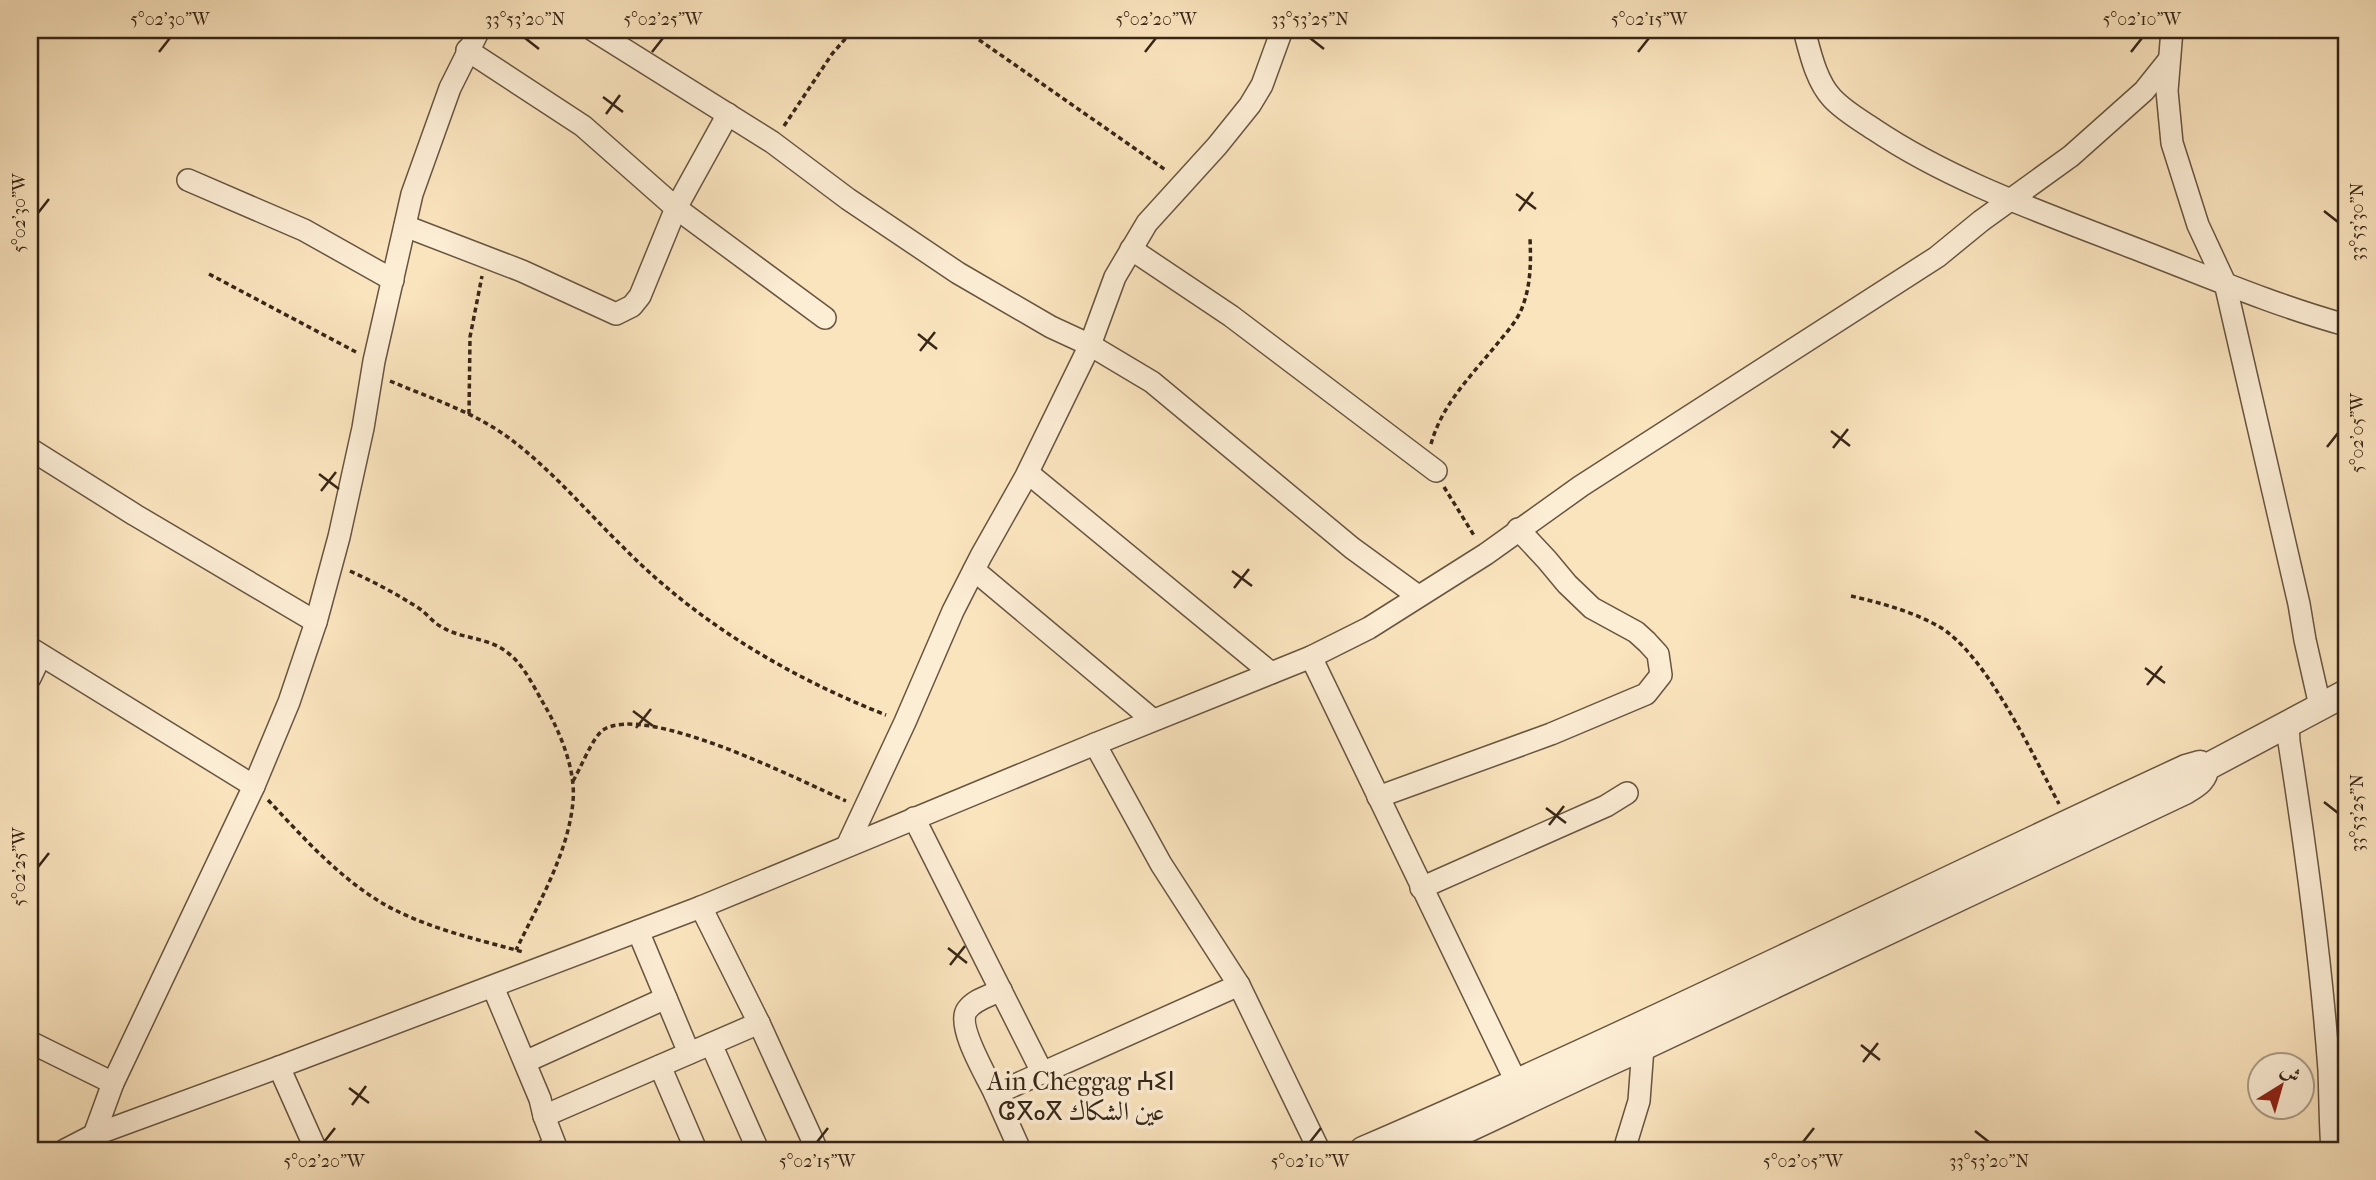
<svg xmlns="http://www.w3.org/2000/svg" width="2376" height="1180" viewBox="0 0 2376 1180" font-family="'IM FELL French Canon',Amiri,'Noto Sans Tifinagh',serif">
<style>
.lines{fill:none;stroke-linecap:round;stroke-linejoin:round}
.minor-casing{stroke:#685541;stroke-width:24}
.tertiary-casing{stroke:#685541;stroke-width:29}
.path{stroke:#372517;stroke-width:3.5;stroke-dasharray:5 3.5;stroke-linecap:butt}
.minor{stroke:#fcedd5;stroke-width:21}
.tertiary{stroke:#fcedd5;stroke-width:26}
.ticks{fill:none;stroke:#372517;stroke-width:2.5}
.labels{text-anchor:middle;dominant-baseline:central;stroke-width:7;stroke-linejoin:round;paint-order:stroke}
.quarter-label{font-size:26px;fill:#372517;stroke:#fcedd5}
.neatline{fill:none;stroke:#372517;stroke-width:2.5}
.ticks-label{font-size:18px;text-anchor:middle;fill:#372517}
</style>
<rect width="100%" height="100%" fill="#fae4be"/>
<filter id="stains"><feTurbulence type="fractalNoise" baseFrequency=".00286" numOctaves="4"/><feColorMatrix values="0 0 0 0 .2 0 0 0 0 .09 0 0 0 0 .02 0 0 0 .5 -.17"/></filter>
<radialGradient id="worn" r=".72"><stop offset=".6" stop-color="#630" stop-opacity="0"/><stop offset="1" stop-color="#630" stop-opacity=".3"/></radialGradient>
<g class="lines">
<g class="minor-casing">
<g id="minor">
<path d="M593,30L772,142L848,199L958,273L1051,327L1090,345L1152,382L1352,548L1418,596"/>
<path d="M1804,30C1810,52 1816,81 1832,98C1844,111 1860,120 1875,130C1953,182 2044,213 2131,247C2202,274 2273,305 2346,325"/>
<path d="M2172,30L2167,91L2172,143L2198,225L2225,283L2299,604L2305,640L2320,706"/>
<path d="M467,50L583,126L676,208L728,114"/>
<path d="M188,180L304,230L393,280"/>
<path d="M405,226L522,271L616,314L632,306L640,296L676,208L825,318"/>
<path d="M1131,249L1231,316L1436,471"/>
<path d="M30,449L135,515L316,622"/>
<path d="M1028,473L1271,673"/>
<path d="M974,570L1153,720"/>
<path d="M30,648L254,786"/>
<path d="M1311,657L1523,1096"/>
<path d="M30,678L41,655"/>
<path d="M2288,722L2289,742C2306,850 2321,960 2329,1070C2330,1097 2330,1124 2332,1150"/>
<path d="M1095,744L1161,864L1239,985L1319,1150"/>
<path d="M1378,797L1551,734L1646,694L1661,675L1658,654L1647,642L1636,632L1592,608L1567,584L1547,560L1518,529"/>
<path d="M914,818L1042,1072"/>
<path d="M847,846L905,722L953,611L981,556L1025,478L1090,345L1115,277L1147,223L1217,146L1250,105L1262,85L1282,30"/>
<path d="M1421,888L1606,806L1627,793"/>
<path d="M701,907L759,1023L817,1150"/>
<path d="M638,931L689,1053"/>
<path d="M493,987L540,1099L544,1116L556,1147L546,1150"/>
<path d="M30,1042L113,1083"/>
<path d="M711,1044L758,1150"/>
<path d="M525,1062L666,998"/>
<path d="M660,1066L696,1150"/>
<path d="M279,1067L316,1150"/>
<path d="M995,1094C987,1077 956,1026 967,1010C975,999 990,996 1001,990"/>
<path d="M544,1116L759,1023"/>
<path d="M94,1135L113,1083L254,786L289,702L316,622L339,537L363,428L374,361L412,194L450,88L479,30"/>
<path d="M65,1150L94,1135L279,1067L701,907L1095,744L1311,657L1369,628L1486,554L1581,486L1937,257L1981,221L2071,156L2144,91L2168,61"/>
<path d="M1020,1150L995,1094L1239,985"/>
<path d="M1624,1150L1639,1101L1643,1047"/>
</g>
</g>
<g class="tertiary-casing">
<g id="tertiary">
<path d="M1363,1150C1640,1031 1911,895 2186,768L2200,764L2205,768L2346,693"/>
<path d="M1421,1150C1496,1117 1568,1080 1643,1047L2185,791C2194,785 2205,780 2205,768"/>
</g>
</g>
<g class="path">
<path d="M965,30L1167,171"/>
<path d="M784,126L832,54L853,30"/>
<path d="M209,274L356,352"/>
<path d="M390,381C430,398 474,412 509,438C552,470 586,511 624,548C698,623 789,677 886,715"/>
<path d="M469,414L470,337L482,276"/>
<path d="M1431,444C1442,404 1472,375 1497,344C1506,333 1517,321 1522,308C1531,285 1531,262 1530,238"/>
<path d="M1444,487L1475,537"/>
<path d="M350,571C374,582 397,594 420,609C427,614 433,622 440,626C462,640 487,636 508,653C525,666 534,688 545,706C560,732 576,770 573,801C569,851 538,905 516,950"/>
<path d="M1851,596C1881,603 1911,611 1938,626C1985,652 2033,755 2059,804"/>
<path d="M573,781C581,768 592,738 603,730C646,702 801,781 846,801"/>
<path d="M268,800C300,834 332,870 371,896C415,926 473,938 523,952"/>
</g>
<use href="#minor" class="minor"/>
<use href="#tertiary" class="tertiary"/>
</g>
<path class="ticks" d="M525,38L539,49M1310,38L1324,49M159,52L170,38M652,52L663,38M1145,52L1156,38M1638,52L1649,38M2131,52L2142,38M603,97L623,112M606,114L620,95M1516,194L1536,209M1519,211L1533,192M2324,211L2338,222M38,213L49,199M918,334L937,349M920,351L935,332M1831,431L1850,446M2327,447L2338,433M1833,448L1848,429M319,474L339,489M321,491L336,472M1232,571L1252,586M1234,588L1249,569M2145,668L2165,683M2147,685L2162,666M633,711L653,726M636,728L651,709M2324,802L2338,813M1546,808L1566,823M1549,825L1564,806M38,867L49,853M948,948L967,963M950,965L965,946M1861,1045L1880,1060M1863,1062L1878,1043M349,1088L369,1103M352,1105L366,1086M1975,1131L1989,1142M324,1142L335,1128M817,1142L828,1128M1310,1142L1321,1128M1803,1142L1814,1128"/>
<g class="labels">
<g class="quarter-label">
<text x="1081" y="1081">Ain Cheggag ⵄⵉⵏ<tspan x="1081" dy="30">ⵛⴳⴰⴳ عين الشكاك</tspan></text>
</g>
</g>
<rect width="2376" height="1180" fill="none" stroke="#fae4be" stroke-width="77"/>
<g transform="translate(2281 1086) rotate(37)"><circle r="33" fill="#fcedd5" stroke="#ad9d89" stroke-width="2"/>
<path d="M0-5L12 26L0 18L-12 26Z" fill="#8f2418"/>
<text y="-10" font-size="19" font-weight="bold" text-anchor="middle" fill="#372517">ش</text>
</g>
<rect x="38" y="38" width="2300" height="1104" class="neatline"/>
<g class="ticks-label">
<text x="170" y="25">5°02'30"W</text>
<text x="525" y="25">33°53'20"N</text>
<text x="663" y="25">5°02'25"W</text>
<text x="1156" y="25">5°02'20"W</text>
<text x="1310" y="25">33°53'25"N</text>
<text x="1649" y="25">5°02'15"W</text>
<text x="2142" y="25">5°02'10"W</text>
<text transform="translate(19 213) rotate(-90)" y="6">5°02'30"W</text>
<text transform="translate(2357 222) rotate(-90)" y="6">33°53'30"N</text>
<text transform="translate(2357 433) rotate(-90)" y="6">5°02'05"W</text>
<text transform="translate(2357 813) rotate(-90)" y="6">33°53'25"N</text>
<text transform="translate(19 867) rotate(-90)" y="6">5°02'25"W</text>
<text x="324" y="1167">5°02'20"W</text>
<text x="817" y="1167">5°02'15"W</text>
<text x="1310" y="1167">5°02'10"W</text>
<text x="1803" y="1167">5°02'05"W</text>
<text x="1989" y="1167">33°53'20"N</text>
</g>
<rect width="100%" height="100%" filter="url(#stains)"/>
<rect width="100%" height="100%" fill="url(#worn)"/>
</svg>
